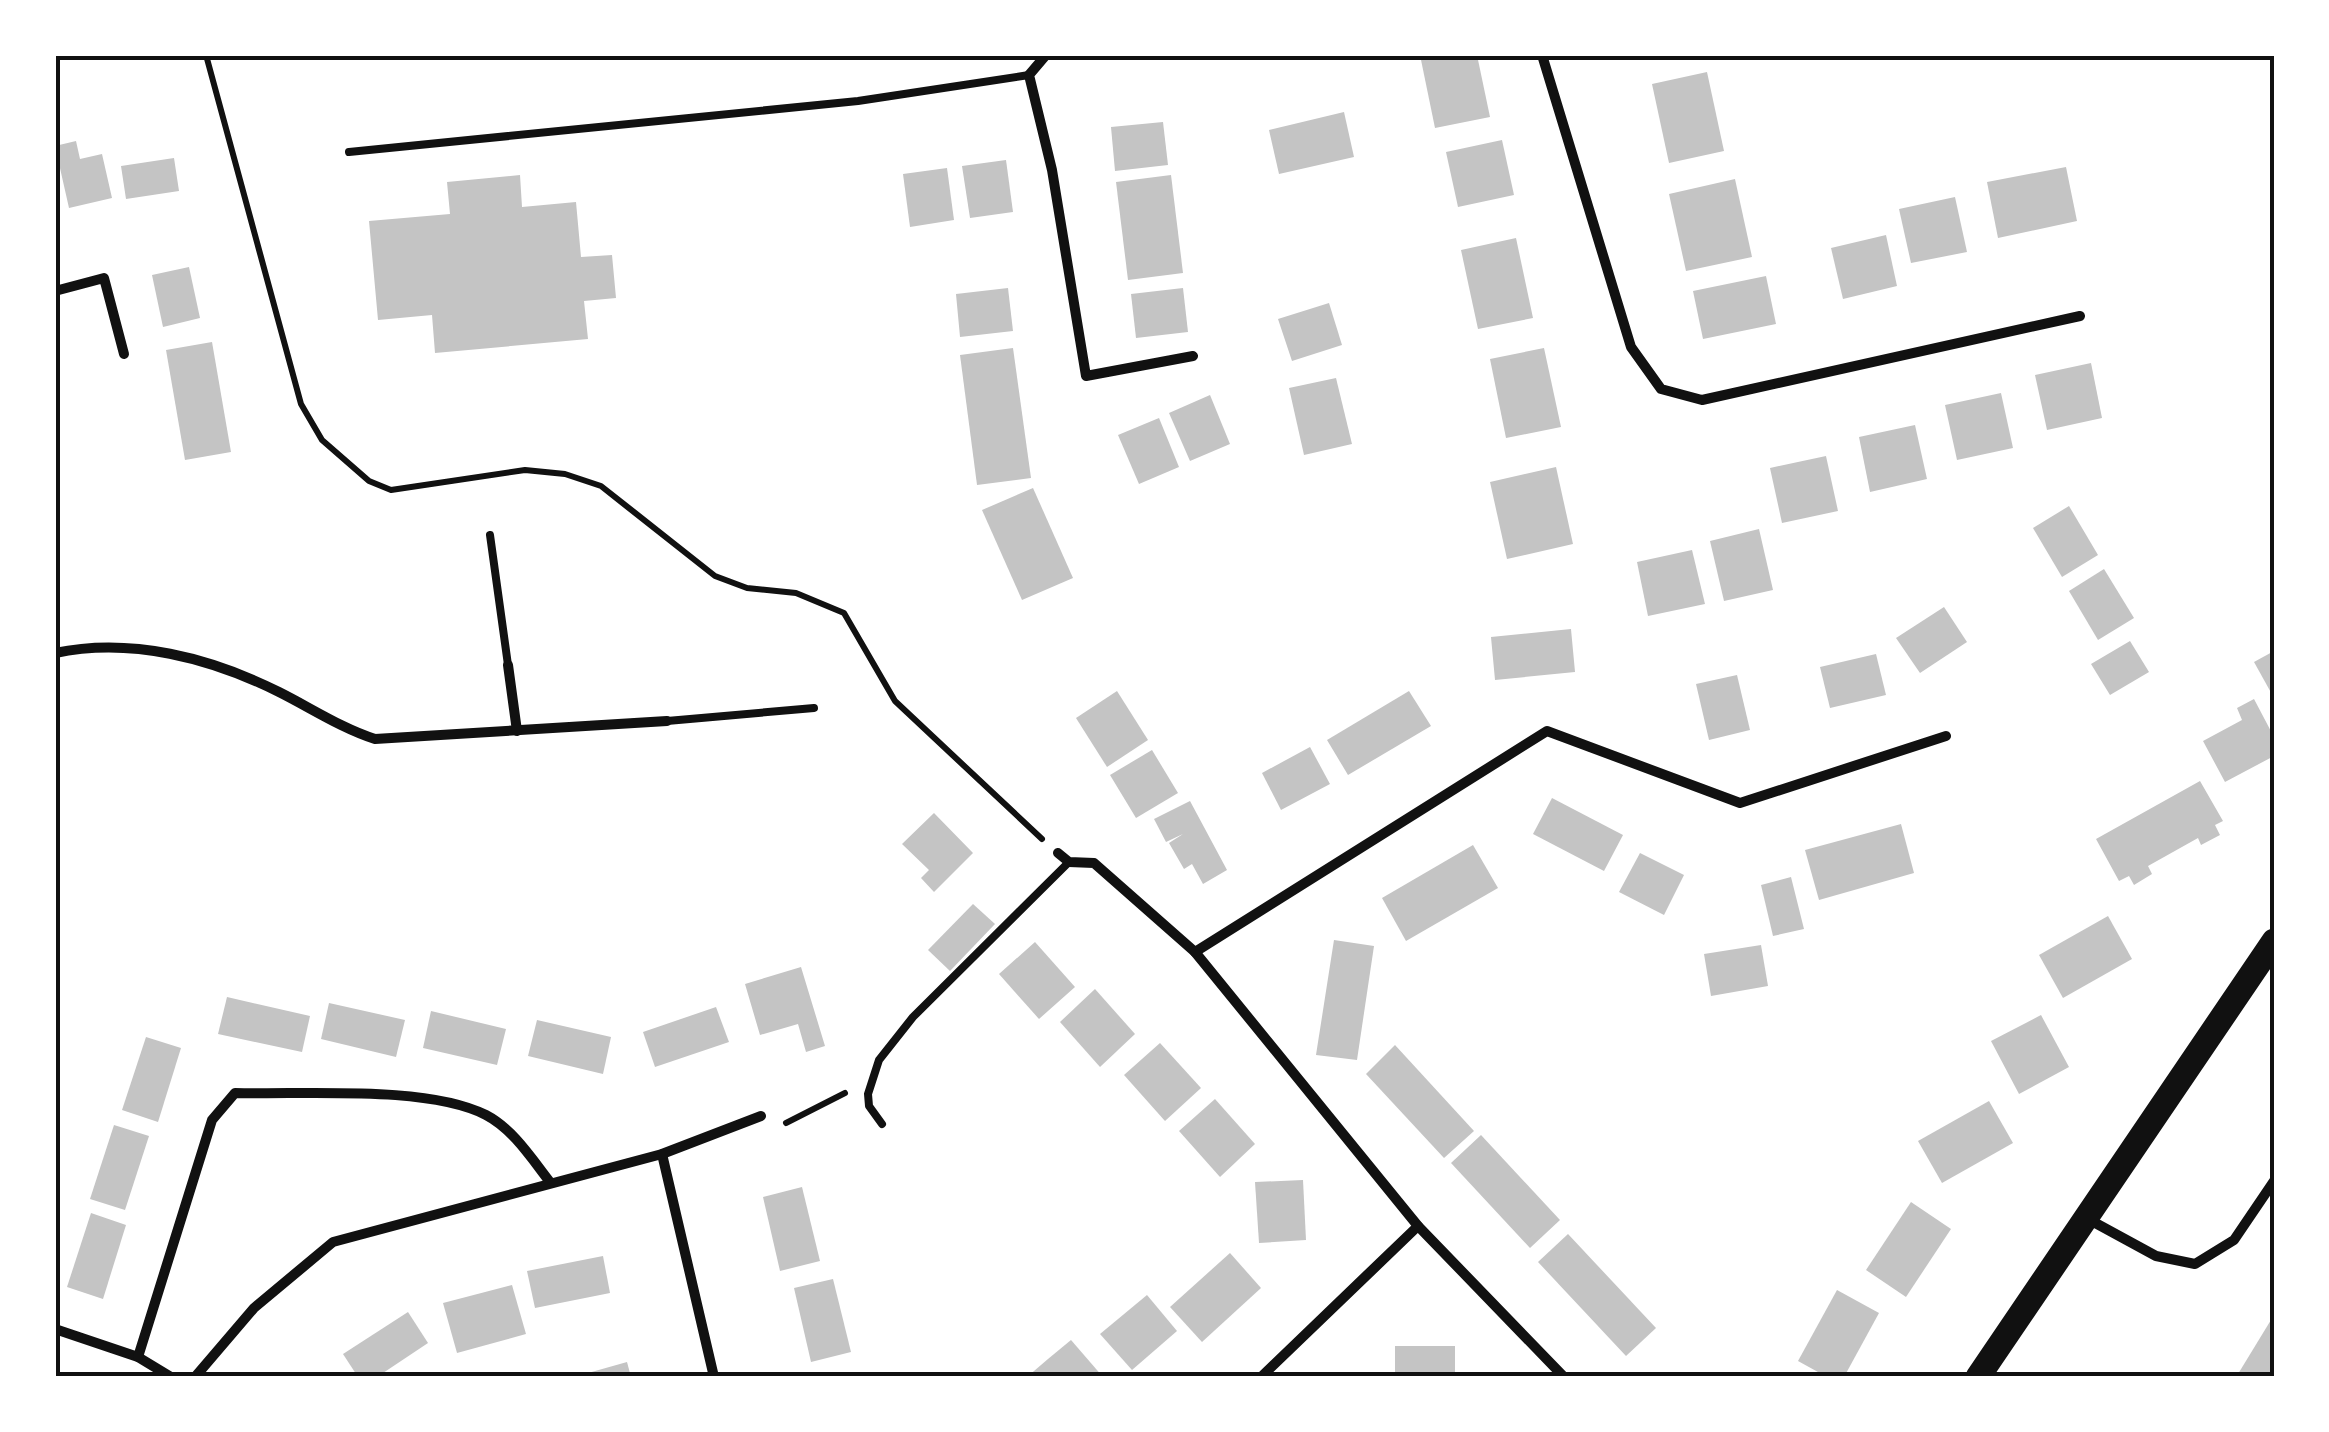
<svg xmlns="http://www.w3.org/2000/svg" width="2329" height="1432" viewBox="0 0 2329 1432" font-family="'Noto Serif',serif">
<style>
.building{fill:#c4c4c4}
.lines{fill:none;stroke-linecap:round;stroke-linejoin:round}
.path{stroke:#111;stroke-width:6}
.service{stroke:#111;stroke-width:8}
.minor{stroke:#111;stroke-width:10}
.primary{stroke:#111;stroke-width:25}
.neatline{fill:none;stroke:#111;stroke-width:4}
</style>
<rect width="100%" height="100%" fill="#fff"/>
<g class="building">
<path d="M1420,55H1477L1490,117L1435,128Z"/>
<path d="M1707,72L1724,151L1669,163L1652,84Z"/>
<path d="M1344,112L1354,157L1279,174L1269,130Z"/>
<path d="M1163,122L1168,165L1115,171L1111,127Z"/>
<path d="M1502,140L1514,195L1458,207L1446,152Z"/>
<path d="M76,141L80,159L102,154L112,198L69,208L55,146Z"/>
<path d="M174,158L179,191L126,199L121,166Z"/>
<path d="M1006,160L1013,212L970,218L962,166Z"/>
<path d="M2066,167L2077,221L1998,238L1987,182Z"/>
<path d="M947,168L954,220L910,227L903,174Z"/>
<path d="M520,175L522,207L576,202L581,257L612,255L616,298L584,301L588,339L435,353L432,315L378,320L369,221L450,214L447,182Z"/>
<path d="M1171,175L1183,273L1128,280L1116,182Z"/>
<path d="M1735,179L1752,257L1686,271L1669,194Z"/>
<path d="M1955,197L1967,252L1911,263L1899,209Z"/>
<path d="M1886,235L1897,286L1843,299L1831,248Z"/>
<path d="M1516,238L1533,318L1478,329L1461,250Z"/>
<path d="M189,267L200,318L163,327L152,275Z"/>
<path d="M1766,276L1776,324L1703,339L1693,291Z"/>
<path d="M1008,288L1013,331L960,337L956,294Z"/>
<path d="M1183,288L1188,332L1136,338L1131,294Z"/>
<path d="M1329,303L1342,345L1292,361L1278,319Z"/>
<path d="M212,342L231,452L185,460L166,350Z"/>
<path d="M1013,348L1031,478L977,485L960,355Z"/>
<path d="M1544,348L1561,427L1506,438L1490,359Z"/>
<path d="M2091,363L2102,418L2047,430L2035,375Z"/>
<path d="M1336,378L1352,444L1304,455L1289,388Z"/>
<path d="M2001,393L2013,448L1957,460L1945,405Z"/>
<path d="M1210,395L1230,444L1190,461L1169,413Z"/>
<path d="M1159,418L1179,467L1139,484L1118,435Z"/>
<path d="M1915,425L1927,479L1870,492L1859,437Z"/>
<path d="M1826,456L1838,511L1782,523L1770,468Z"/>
<path d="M1556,467L1573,544L1507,559L1490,482Z"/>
<path d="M1033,488L1073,578L1022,600L982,510Z"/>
<path d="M2069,506L2098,555L2062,577L2033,528Z"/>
<path d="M1759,529L1773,590L1724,601L1710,541Z"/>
<path d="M1692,550L1705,604L1648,616L1637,562Z"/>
<path d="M2104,569L2134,618L2098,640L2069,591Z"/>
<path d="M1944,607L1967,642L1920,673L1896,638Z"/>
<path d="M1571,629L1575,672L1495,680L1491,637Z"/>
<path d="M2130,641L2149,672L2110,695L2091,664Z"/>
<path d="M2274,651V698L2254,662Z"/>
<path d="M1876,654L1886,695L1830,708L1820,667Z"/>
<path d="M1737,675L1750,730L1709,740L1696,684Z"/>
<path d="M1117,691L1148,740L1107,767L1076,718Z"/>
<path d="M1409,691L1431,726L1348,775L1327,740Z"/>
<path d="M2254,699L2274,737V756L2225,782L2203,741L2242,720L2237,708Z"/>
<path d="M1310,747L1330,784L1281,810L1262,773Z"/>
<path d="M1152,750L1178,793L1136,818L1110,775Z"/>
<path d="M2200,781L2223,821L2215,825L2220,835L2201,845L2198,838L2148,866L2152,874L2134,885L2129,876L2119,881L2096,839Z"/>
<path d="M1552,798L1623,835L1604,871L1533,834Z"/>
<path d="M1190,801L1227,870L1203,884L1192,864L1184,869L1169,843L1183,834L1166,842L1154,819Z"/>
<path d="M934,813L973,853L934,892L921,878L929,870L902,844Z"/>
<path d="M1901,824L1914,873L1819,900L1805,850Z"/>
<path d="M1473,845L1498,888L1406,941L1382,898Z"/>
<path d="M1640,853L1684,875L1664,915L1619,892Z"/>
<path d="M1791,877L1804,929L1773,936L1761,885Z"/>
<path d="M973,904L995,924L950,971L928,950Z"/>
<path d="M2108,916L2132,959L2063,998L2039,955Z"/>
<path d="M1334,940L1374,946L1357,1060L1316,1055Z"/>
<path d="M1035,942L1075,987L1039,1019L999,974Z"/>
<path d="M1761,945L1768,986L1711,996L1704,954Z"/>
<path d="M801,967L825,1046L806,1052L798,1024L760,1035L745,984Z"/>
<path d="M1095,989L1135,1034L1100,1067L1060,1022Z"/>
<path d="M227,997L310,1016L302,1052L218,1034Z"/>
<path d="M329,1003L405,1020L396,1057L321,1039Z"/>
<path d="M716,1007L729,1042L655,1067L643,1032Z"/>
<path d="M431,1011L506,1029L497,1065L423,1048Z"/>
<path d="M2041,1015L2069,1067L2019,1094L1991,1041Z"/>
<path d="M537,1020L611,1037L603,1074L528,1056Z"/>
<path d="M146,1037L181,1048L158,1122L122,1110Z"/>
<path d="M1160,1043L1201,1088L1165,1121L1124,1075Z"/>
<path d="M1395,1045L1474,1131L1444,1158L1366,1074Z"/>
<path d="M1215,1099L1255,1144L1220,1177L1179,1131Z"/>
<path d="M1989,1101L2013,1143L1942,1183L1918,1141Z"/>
<path d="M114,1125L149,1136L125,1210L90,1199Z"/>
<path d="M1481,1135L1560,1220L1530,1248L1451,1163Z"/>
<path d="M1303,1180L1306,1240L1259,1243L1255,1182Z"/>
<path d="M802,1187L820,1261L780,1271L763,1197Z"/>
<path d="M1911,1202L1951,1229L1906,1297L1866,1270Z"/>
<path d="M91,1213L126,1225L103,1299L67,1287Z"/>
<path d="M1568,1234L1656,1328L1626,1356L1538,1262Z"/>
<path d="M1230,1253L1261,1288L1202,1342L1170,1307Z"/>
<path d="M603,1256L610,1293L535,1308L527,1271Z"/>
<path d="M833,1279L851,1352L811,1362L794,1288Z"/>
<path d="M512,1285L526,1334L457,1353L443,1303Z"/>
<path d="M1837,1290L1879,1313L1844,1377H1827L1798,1361Z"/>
<path d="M1147,1295L1177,1331L1132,1370L1100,1334Z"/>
<path d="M408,1312L428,1343L377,1377H358L343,1354Z"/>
<path d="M2274,1315V1377H2244L2238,1374Z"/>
<path d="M1071,1340L1103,1377H1027L1048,1359Z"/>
<rect x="1395" y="1346" width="60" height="31"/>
<path d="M627,1362L631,1377H589L588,1373Z"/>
</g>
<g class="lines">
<g class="path">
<path d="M206,55L301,404L322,440L369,481L391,490L525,470L565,474L601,486L715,576L747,588L796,593L844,613L895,701L1042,839"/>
<path d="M786,1123L845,1093"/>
</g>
<g class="service">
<path d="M349,152L858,101L1029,75"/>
<path d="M490,535L508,665"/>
<path d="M667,721L814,708"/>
<path d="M882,1124L869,1106L868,1094L879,1060L913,1017L1069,862"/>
</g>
<g class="minor">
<path d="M1046,55L1029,75L1052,170L1086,376L1193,356"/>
<path d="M1542,55L1631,347L1661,389L1702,400L2080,316"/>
<path d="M55,291L104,278L124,354"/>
<path d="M55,653C131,637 211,658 279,692C311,708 341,728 375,739L667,721"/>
<path d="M508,665L517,731"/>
<path d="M1058,853L1069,862L1094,863L1195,952L1418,1226L1564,1377"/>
<path d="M1195,952L1547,731L1740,803L1946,736"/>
<path d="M662,1154L714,1377"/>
<path d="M2088,1219L2156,1256L2195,1264L2234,1240L2274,1181"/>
<path d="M55,1329L138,1357L171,1377"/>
<path d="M138,1357L212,1120L235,1093C304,1095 427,1085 486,1115C513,1129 532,1159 550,1182"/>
<path d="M195,1377L254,1308L333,1242L662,1154L761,1116"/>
<path d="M1261,1377L1418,1226"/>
</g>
<path class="primary" d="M1978,1377L2274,941"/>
</g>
<rect width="2329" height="1432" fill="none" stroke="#ffffff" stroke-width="115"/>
<rect x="58" y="58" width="2214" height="1316" class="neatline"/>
</svg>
